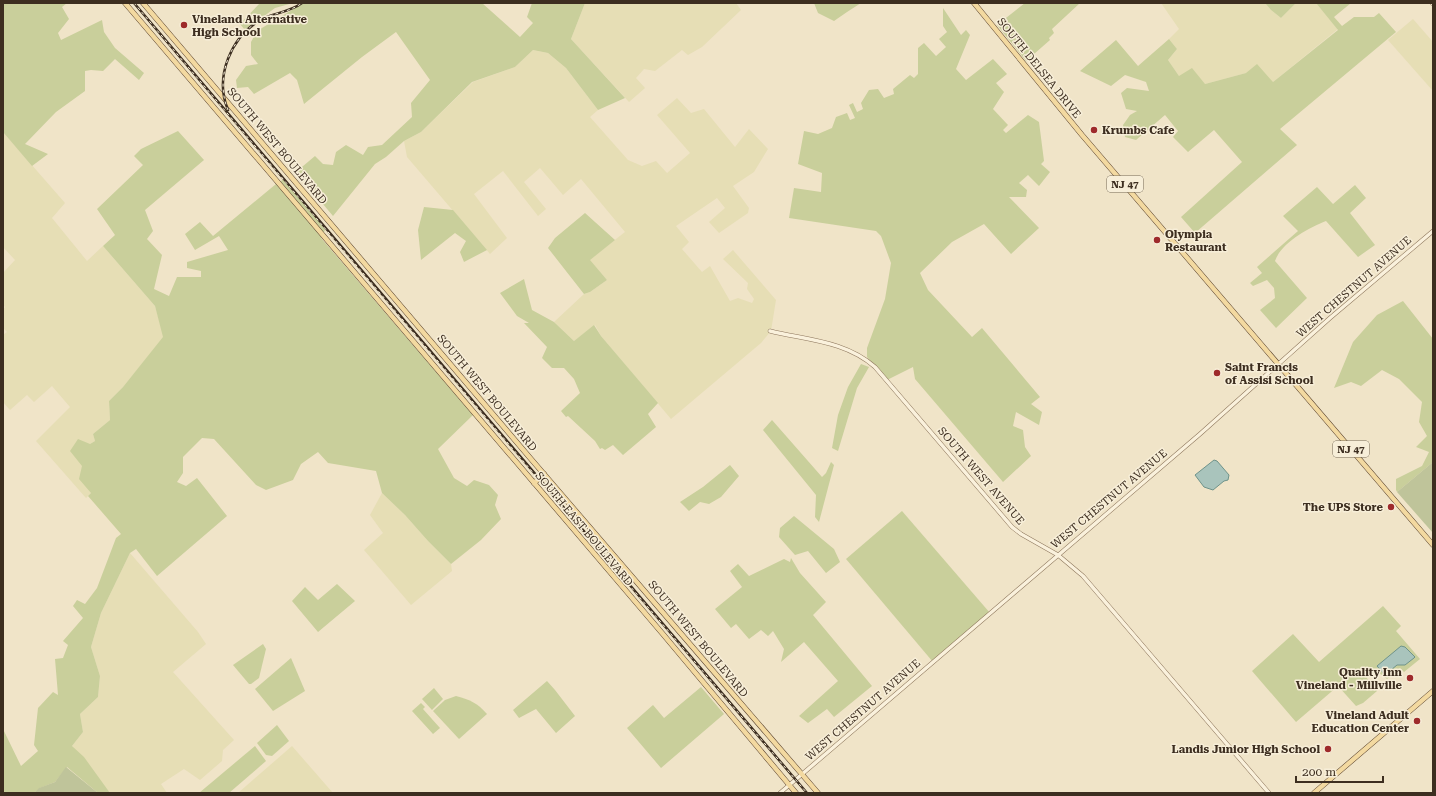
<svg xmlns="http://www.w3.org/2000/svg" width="1436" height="796" viewBox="0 0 1436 796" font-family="'Roboto Serif',serif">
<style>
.farmland{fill:#e6deb5}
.green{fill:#c9cf9b}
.cemetery{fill:#bfc49a}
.water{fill:#a9c4bc;stroke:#6f938a}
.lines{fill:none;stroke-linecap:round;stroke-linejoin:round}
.minor-casing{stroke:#8d765c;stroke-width:4.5}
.major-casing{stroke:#5b4430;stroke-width:5.5}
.minor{stroke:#faf1dc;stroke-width:3.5}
.major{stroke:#f3d9a0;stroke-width:4.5}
.rail-casing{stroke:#3d2e20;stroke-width:2.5}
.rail{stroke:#f7eed8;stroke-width:1;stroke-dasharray:3;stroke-linecap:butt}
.poi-dot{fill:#9e2a2b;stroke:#f7eed8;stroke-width:1.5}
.labels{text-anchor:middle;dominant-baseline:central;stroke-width:3;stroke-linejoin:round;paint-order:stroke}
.shield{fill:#f7eed8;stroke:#756857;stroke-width:1}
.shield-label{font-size:10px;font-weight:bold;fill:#3d2e20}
.poi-label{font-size:11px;font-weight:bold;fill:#3d2e20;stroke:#f7eed8;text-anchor:start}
.street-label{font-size:11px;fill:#3d2e20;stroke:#f7eed8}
</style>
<rect width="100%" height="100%" fill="#f0e4c8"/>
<g class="farmland">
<path d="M585,3H736L741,10L702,47L688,55L682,50L655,71L644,69L636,78L645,88L629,102L571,39Z"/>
<path d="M1161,3H1265L1271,10L1281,18L1296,3H1316L1338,29L1273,82L1246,73L1205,84L1179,76L1168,60L1177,49L1169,39L1179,29Z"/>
<path d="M1413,19L1433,42V91L1388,40Z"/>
<path d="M533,50L548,53L566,68L598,110L590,117L628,160L642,166L656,161L667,173L690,153L657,115L677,98L691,113L704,109L735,147L749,129L768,149L754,172L733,186L749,208L748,213L719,233L709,222L725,208L717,198L676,226L689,242L682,249L702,272L710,266L730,301L738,298L752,303L754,299L747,289L748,283L723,259L733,250L776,300L771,331L761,343L671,419L601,336L595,325L574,341L554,322L584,294L590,292L607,280L589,260L625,232L581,179L563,195L540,168L524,182L546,209L538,216L503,171L474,194L507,238L490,254L407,157L404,141L421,132L473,82L515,67Z"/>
<path d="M3,132L65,203L52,218L87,261L103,246L155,306L164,337L123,387L109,401L110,420L93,434L95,441L90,444L82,466L91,493L86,498L36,441L70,407L52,386L34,402L27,395L10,410L3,402V335L7,332L3,328V310L5,307L3,305V273L15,260L3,247Z"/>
<path d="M382,493L405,515L428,541L451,564L452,571L411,605L364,550L383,533L370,515Z"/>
<path d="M130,553L198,632L206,644L173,672L234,740L223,750L222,761L200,780L184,769L161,784L167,793H110L72,746L83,732L80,714L98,697L100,676L91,647L101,613Z"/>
<path d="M292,746L333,793H238Z"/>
</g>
<g class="green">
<path d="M3,3H67L62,7L69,19L58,33L61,40L102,20L104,32L115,48L144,73L139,80L115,59L103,71L91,70L85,71V91L56,112L25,144L48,154L32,166L3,132Z"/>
<path d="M260,3H293L275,8L245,30L240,24Z"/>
<path d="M298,3H482L520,37L533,23L527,17L532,3H585L571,39L625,98L598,110L566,68L548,53L533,50L515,67L472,82L421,132L404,141L386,157L375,164L333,216L296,172L315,156L323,164L333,165L336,152L346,145L363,155L368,147L382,145L412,117L411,103L430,80L396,32L362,57L304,104L297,80L290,73L254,94L248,87L237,88L236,80L246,66L258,64L251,55V42L257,31L300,5Z"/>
<path d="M814,3H861L847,12L834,21L818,13Z"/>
<path d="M1025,3H1080L1052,29L1054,33L1049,38L1050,40L1026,61L997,25Z"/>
<path d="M1265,3H1296L1281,18L1271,10Z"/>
<path d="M1316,3H1351L1334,17L1342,26L1354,17H1374L1379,13L1396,32L1280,129L1297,145L1195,233L1181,217L1242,162L1214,130L1188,152L1173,137L1178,131L1165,115L1136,140L1125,137L1123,125L1130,115L1137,111L1126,109L1121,93L1127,88L1149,91L1146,82L1125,75L1111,86L1080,71L1116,40L1138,66L1169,39L1177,49L1168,60L1179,76L1192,68L1205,84L1246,73L1257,64L1273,82L1338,30Z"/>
<path d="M943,8L961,35L966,30L970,35L956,69L966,80L993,59L1007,74L996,83L1004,92L993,109L1008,125L1003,130L1006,133L1028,115L1039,122L1044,161L1041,164L1050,172L1039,186L1028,175L1019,183L1027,190L1026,197H1009L1039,228L1011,254L984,224L952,242L920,273L928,290L972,337L982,328L1040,397L1031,404L1042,412L1039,425L1016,412L1013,426L1023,430L1025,447L1031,456L1003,482L915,379L913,367L887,380L867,357V348L885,299L891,263L881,236L876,231L789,218L794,188L821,192L822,173L798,164L804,131L818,134L832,128L836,117L847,113L850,120L855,118L849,105L853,103L857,112L863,109L861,103L869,90L878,89L884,98L894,94L893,89L910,75L914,78L918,74V48L924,43L936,56L946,47L939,39L947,32L943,26Z"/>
<path d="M178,131L204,160L145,210L153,231L147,239L162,255L154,289L169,296L177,277H201V271L187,268V262L228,250L219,236L195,250L185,234L200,222L213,236L276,184L284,179L326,228L321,238L473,415L438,449L454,478L467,486L474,480L489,485L498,495L495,505L501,519L481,540L451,564L428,541L405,515L382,493L376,471L328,463L318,452L301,464L293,480L266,490L256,485L214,439L202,438L183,457V473L177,482L186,486L197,478L227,516L157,576L136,549L130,553L101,613L91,647L100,676L98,697L80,714L83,732L72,746L84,757L110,793H98L67,767L55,782L40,788L34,793H3V729L21,766L38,751L34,745L38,708L53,692L58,695L55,659L63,658L68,645L63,641L83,618L73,606L77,600L85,604L97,588L116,538L121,534L88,496L91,493L79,479L82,466L70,451L78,439L90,444L95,441L93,434L110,420L109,401L123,387L163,337L155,306L103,246L115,235L97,209L143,165L134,156L141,149Z"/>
<path d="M1355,185L1366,198L1350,213L1375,245L1358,257L1326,221C1308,228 1281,243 1275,261L1307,298L1276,328L1260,310L1275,298L1274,288L1267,280L1253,286L1250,283L1262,273L1257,267L1298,231L1283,216L1317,187L1333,204Z"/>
<path d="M424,207L453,210L487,250L464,262L460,252L466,241L455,233L421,260L418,230Z"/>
<path d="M585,213L615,240L590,260L607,280L590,292L584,294L548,248L555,238Z"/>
<path d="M524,279L532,310L554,322L574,341L594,325L601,336L658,403L648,414L656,427L623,455L613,445L605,450L602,448L600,449L595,441L568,416L566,417L561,411L580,393L574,379L564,368H552L542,358L547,347L524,323H529L517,316L500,293Z"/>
<path d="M1403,301L1433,339V462L1397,492L1396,490V479L1422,466L1429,452L1416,447L1427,436L1419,422L1422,402L1399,379L1382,370L1361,386L1351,382L1334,388L1353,342L1377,315Z"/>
<path d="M861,364L869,367L857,388L838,451L832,448L838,415L848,387Z"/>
<path d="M772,420L822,477L826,473L831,462L834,465L819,522L815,517L816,495L763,430Z"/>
<path d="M730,465L739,476L721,497L709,504L700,502L689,511L680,502L703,487Z"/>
<path d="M902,511L990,613L933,662L846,559Z"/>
<path d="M794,516L834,549L840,562L826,573L808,551L795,555L779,537L780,528Z"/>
<path d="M791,558L800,573L826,602L813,615L872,686L834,717L827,709L808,723L799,716L838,681L804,642L781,662L784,649L773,631L768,636L761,630L749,639L736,624L731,628L715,609L742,587L730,571L738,564L749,576L784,559L790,562Z"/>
<path d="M337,584L355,601L318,632L292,601L305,587L318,600Z"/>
<path d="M1383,606L1401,626L1396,631L1420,659L1404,672L1400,668L1387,679L1374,669L1366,677L1377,691L1363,703L1356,706L1338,686L1296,722L1252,671L1293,634L1319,662Z"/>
<path d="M263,644L266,649L259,678L251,684H249L233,665Z"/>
<path d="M291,658L305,691L273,711L255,689Z"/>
<path d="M547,681L555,690L575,716L556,733L536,709L519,718L513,710Z"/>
<path d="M701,687L724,714L661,768L627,728L653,705L664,718Z"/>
<path d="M434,688L443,699L432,710L422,699Z"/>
<path d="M456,696C471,700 477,703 487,714L459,739L433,711L445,700Z"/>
<path d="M421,703L425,707L423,709L440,728L433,734L412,711Z"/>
<path d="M277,725L289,741L272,756L266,755L257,743Z"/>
<path d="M255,746L266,761L229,793H199Z"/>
</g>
<g class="cemetery">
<path d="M1433,462V533L1397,492Z"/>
<path d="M66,767L98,793H34L39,788L55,782Z"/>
</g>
<g class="water">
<path d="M1214,460L1217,461L1229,475L1228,480L1224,481L1213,490L1204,487L1195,475Z"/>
<path d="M1401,646L1405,647L1415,657L1414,658L1405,665H1397L1385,675L1377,666Z"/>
</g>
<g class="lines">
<g class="minor-casing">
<g id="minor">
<path d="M1432,3L1433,4"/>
<path d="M770,331C807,340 846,341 875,367L1012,527L1021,534L1058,555L1083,576L1269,793"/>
<path d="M780,793L1200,434L1330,318L1433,231"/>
</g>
</g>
<g class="major-casing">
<g id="major">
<path d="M125,3L662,633L796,793"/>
<path d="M143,3L531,459L818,793"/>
<path d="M974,3L1082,135L1433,545"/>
<path d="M534,483L544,474"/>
<path d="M1314,793L1433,691"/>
</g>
</g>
<use href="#minor" class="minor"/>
<use href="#major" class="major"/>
<g class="rail-casing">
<g id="rail">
<path d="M134,3C357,267 582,530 807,793"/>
<path d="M228,110C214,77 231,36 262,19C274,13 290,12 302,3"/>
</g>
</g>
<use href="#rail" class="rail"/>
</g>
<g class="poi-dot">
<circle cx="184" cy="25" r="4"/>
<circle cx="1094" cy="130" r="4"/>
<circle cx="1157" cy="240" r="4"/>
<circle cx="1217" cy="373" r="4"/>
<circle cx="1391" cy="507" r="4"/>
<circle cx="1410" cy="678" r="4"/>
<circle cx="1417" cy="721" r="4"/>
<circle cx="1328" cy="749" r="4"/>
</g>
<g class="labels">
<g class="shield">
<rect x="1107" y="176" width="36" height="16" rx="3"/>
<rect x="1333" y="441" width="36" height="16" rx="3"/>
</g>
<g class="shield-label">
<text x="1125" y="184">NJ 47</text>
<text x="1351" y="449">NJ 47</text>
</g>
<g class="poi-label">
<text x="192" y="19">Vineland Alternative<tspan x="192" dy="13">High School</tspan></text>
<text x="1102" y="130">Krumbs Cafe</text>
<text x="1165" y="234">Olympia<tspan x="1165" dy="13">Restaurant</tspan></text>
<text x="1225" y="367">Saint Francis<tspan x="1225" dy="13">of Assisi School</tspan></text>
<text x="1383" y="507" text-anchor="end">The UPS Store</text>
<text x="1402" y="672" text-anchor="end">Quality Inn<tspan x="1402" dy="13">Vineland - Millville</tspan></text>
<text x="1409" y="715" text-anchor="end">Vineland Adult<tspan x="1409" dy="13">Education Center</tspan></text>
<text x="1320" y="749" text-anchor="end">Landis Junior High School</text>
</g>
<g class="street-label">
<text transform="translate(1039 68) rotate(51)">SOUTH DELSEA DRIVE</text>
<text transform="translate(277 146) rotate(50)">SOUTH WEST BOULEVARD</text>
<text transform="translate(1354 287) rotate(-41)">WEST CHESTNUT AVENUE</text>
<text transform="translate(487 393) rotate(50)">SOUTH WEST BOULEVARD</text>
<text transform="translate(981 476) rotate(49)">SOUTH WEST AVENUE</text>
<text transform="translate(1109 499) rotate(-40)">WEST CHESTNUT AVENUE</text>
<text transform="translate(584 529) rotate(50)">SOUTH EAST BOULEVARD</text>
<text transform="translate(698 639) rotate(50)">SOUTH WEST BOULEVARD</text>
<text transform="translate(863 710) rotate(-41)">WEST CHESTNUT AVENUE</text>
</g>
</g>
<rect width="1436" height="796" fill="none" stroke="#3d2e20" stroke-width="8"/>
<path d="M1296 776v6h87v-6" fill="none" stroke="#3d2e20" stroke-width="2"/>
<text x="1302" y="776" font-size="12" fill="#3d2e20" stroke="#f7eed8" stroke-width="3" paint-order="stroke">200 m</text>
</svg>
